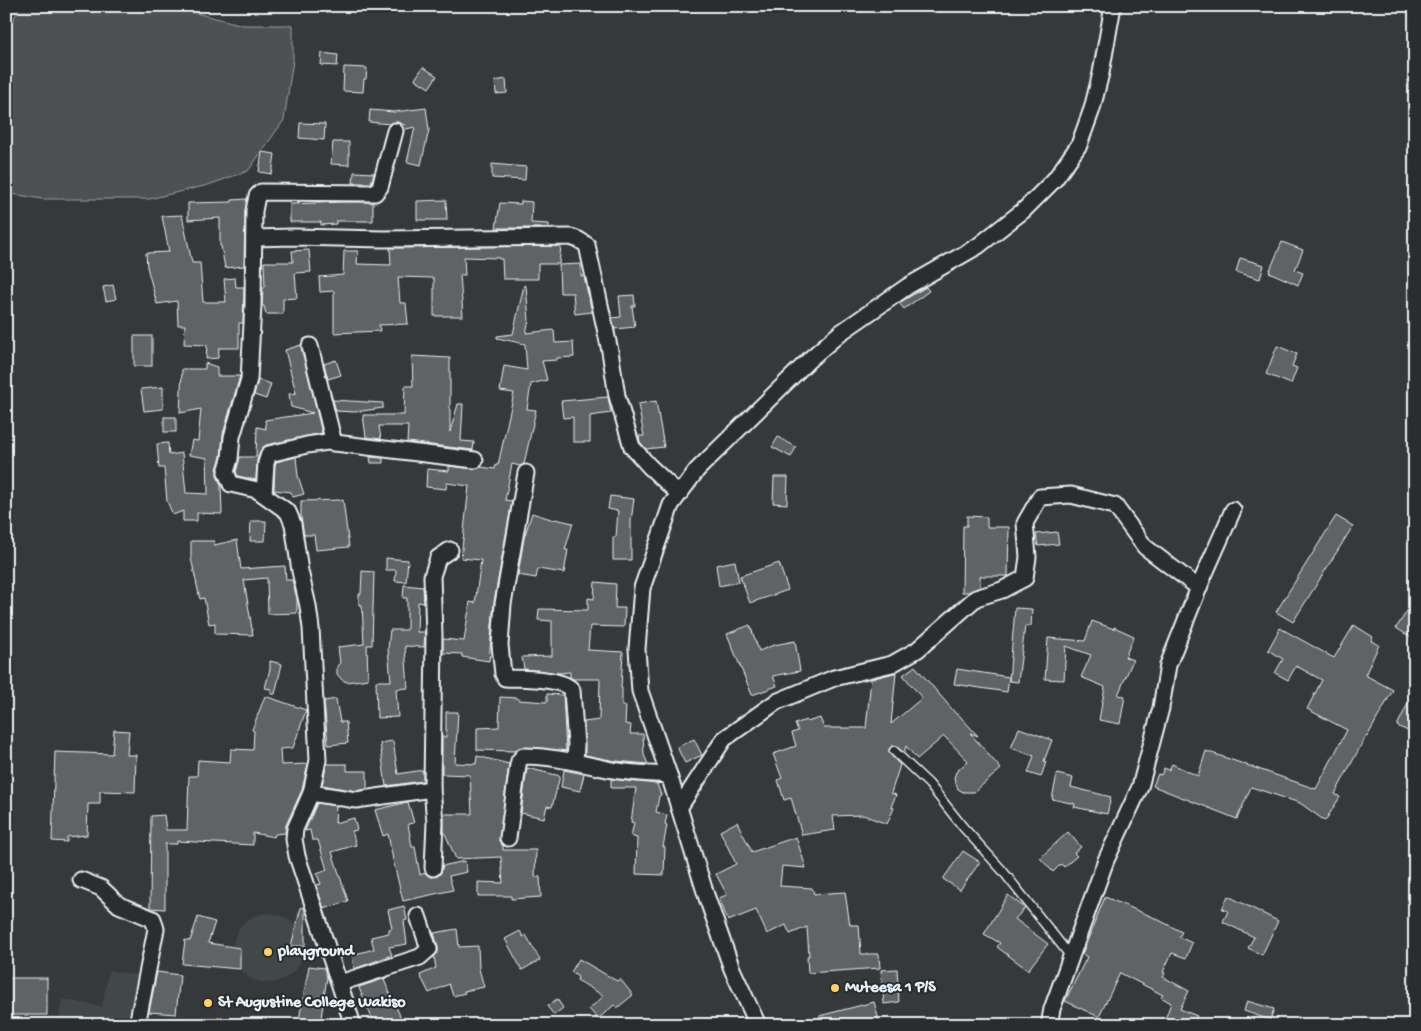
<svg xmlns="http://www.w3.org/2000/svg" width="1421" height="1031" viewBox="0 0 1421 1031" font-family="'Gochi Hand',sans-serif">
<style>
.built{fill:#424647}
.green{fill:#4d5152;stroke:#9aa1a5}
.building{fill:#5f6365;stroke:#e8f1f8}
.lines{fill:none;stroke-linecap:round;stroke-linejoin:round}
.lane-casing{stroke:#e8f1f8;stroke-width:11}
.street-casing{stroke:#e8f1f8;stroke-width:19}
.lane{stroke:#2a2d2e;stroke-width:8}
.street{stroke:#2a2d2e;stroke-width:15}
.poi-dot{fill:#ffd166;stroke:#2a2d2e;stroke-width:2}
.labels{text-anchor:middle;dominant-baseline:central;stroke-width:4;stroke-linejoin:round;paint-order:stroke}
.poi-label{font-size:16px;font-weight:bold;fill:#e8f1f8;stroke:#2a2d2e;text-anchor:start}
</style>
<rect width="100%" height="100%" fill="#35393a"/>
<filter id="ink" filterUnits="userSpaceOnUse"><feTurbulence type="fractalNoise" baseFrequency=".02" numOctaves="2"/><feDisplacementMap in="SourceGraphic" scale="10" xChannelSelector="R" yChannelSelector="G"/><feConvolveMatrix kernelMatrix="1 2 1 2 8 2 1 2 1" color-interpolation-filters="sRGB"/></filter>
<g filter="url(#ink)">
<g class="built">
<circle cx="268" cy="948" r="35"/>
<path d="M109,970L141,976L132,1025H58L62,999L102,1007Z"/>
</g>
<path class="green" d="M20,6H168L243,25H293V60L284,120L248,171L208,185L149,199H42L6,193V35Z"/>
<g class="building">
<path d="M322,53L338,55L337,66L321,65Z"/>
<path d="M344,67L367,68L366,79H364L363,92L343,91Z"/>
<path d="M423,67L437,76L429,88L415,79Z"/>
<path d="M506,79L507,93L496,94L495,81Z"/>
<path d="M426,108L429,130L421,165L407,162L415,127L406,129L405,125L397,122L390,124L369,122L370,110L394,112Z"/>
<path d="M300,123L325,124L324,140L299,138Z"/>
<path d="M333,142H349V165L331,164Z"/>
<path d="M262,152L275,154L272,174L259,172Z"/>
<path d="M492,164L526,167L525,180L492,178Z"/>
<path d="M354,172L374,173L371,183H353Z"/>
<path d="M247,199L245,211L244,266L225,268L221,246H220V218L188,220V203L232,202V200Z"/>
<path d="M446,200L447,220H417V201Z"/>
<path d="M521,201L532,202L531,223L549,224V228H496L500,203L521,204Z"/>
<path d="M343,202H373V221H336V224L321,225V222H290V204Z"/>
<path d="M182,215L192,263H200L203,302H226L224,279L235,278L236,287H244L243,323H239V348H219L218,358L206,359L207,345L184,344L185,325H178L177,301L157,304L147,267L146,253L169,252L162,216Z"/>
<path d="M1282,242L1303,250L1295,270L1303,273L1298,285L1269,272Z"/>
<path d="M561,246L559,264H538V279H503L502,259H499V258L464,257L465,275H460L463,316H434V278L398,277L400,303H406L408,324L379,325L380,331L334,333V291L320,292L319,277L343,275L344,251H358L357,264L391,265L390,248Z"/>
<path d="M309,250L311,272L295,273L297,298L283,299V314H266L264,306H262L263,287H265L264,262H293L292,251Z"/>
<path d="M1240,258L1264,265L1260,279L1236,272Z"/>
<path d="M581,264V276H584L592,312L575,314L573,293H560L559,265Z"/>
<path d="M113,285L116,299L106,301L103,287Z"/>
<path d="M524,285L526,286L529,320L526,333L554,330L555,343L573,342L574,357L557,358V360L542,361L547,380L531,384L527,409L536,410L524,464L520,466L512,464L505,500L512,501L494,602L489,661L462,657V654L443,653V639L464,641L470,602L475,603L481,560L461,558L469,486L447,483L446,489L426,487L427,469L449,471V466L474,469L481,467L495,469L496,465H498L514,393L500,391L504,366L527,370L525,344L497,338V336L513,334Z"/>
<path d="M926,287L929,291L904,309L899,303Z"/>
<path d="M634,295L635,306H632L635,327L615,329L612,318L621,317L619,296Z"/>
<rect x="134" y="336" width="18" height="30"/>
<path d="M301,345L322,433L266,445L260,451L257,460L256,480L238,476L236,472L240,457H256L257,427L266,429L265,420L313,413L291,407L289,394L296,393L285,350Z"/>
<path d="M1277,346L1297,354L1292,366L1297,368L1291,384L1266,374Z"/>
<path d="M412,356L450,358V432L458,404H463L461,441L474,442L473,450L407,442L408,426H379L381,439L366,437L363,415H404L405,386H413Z"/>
<path d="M336,360L341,375L328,379L324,364Z"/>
<path d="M205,363L217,367V376H240L223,434L221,457L217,469V476L221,485L222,514L197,513V521H183V511L173,515L167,501L164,468H159L157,444L168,443L169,455L182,453L186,493L208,494L207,458L189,455L192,440L198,441L201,409L180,413L182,369H205Z"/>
<path d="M258,380L271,384L266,399L254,395Z"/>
<path d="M163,387V409L144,411L141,389Z"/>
<path d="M608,397L611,413L590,416V442H573V417L563,418L561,401Z"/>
<path d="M333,400L383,403V408L355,412L336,411Z"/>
<path d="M656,401L664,447L646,449L640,442L639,436H644L638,404Z"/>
<rect x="164" y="417" width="12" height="15"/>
<path d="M778,437L796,447L791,457L772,447Z"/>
<path d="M296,457L298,476L304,494L293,497L291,492L274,490L275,465L276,462Z"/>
<path d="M370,457L383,458V463H371Z"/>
<path d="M774,477H788L787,504L773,503Z"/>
<path d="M610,496L634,499L631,521V560H613V537H616L618,511L608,509Z"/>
<path d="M343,500L349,547L316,550L314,535H304L301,518V501Z"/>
<path d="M532,513L554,520L555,519L573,523L565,550H568L564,573L538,569L536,578L518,575L524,538Z"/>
<path d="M967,516L987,517V527H1009L1008,576H980V587L969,592H962L963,526H967Z"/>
<path d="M1336,516L1353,526L1293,622L1276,612Z"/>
<path d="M251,521H266L265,541H250Z"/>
<path d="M1057,532L1059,544L1038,546L1036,534Z"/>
<path d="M237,540L241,569L285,566L286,580H292L297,598V613L268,614L267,578L244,580L253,635L215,634V623L209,624L204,598L200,599L191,558V541H214V545Z"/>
<path d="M386,558L408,560L406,582L395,581L396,570H386Z"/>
<path d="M735,561L739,582L719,586L716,565Z"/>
<path d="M779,563L788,590L750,603L740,576Z"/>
<path d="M362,571L374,572L372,645H367L368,679L347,682L342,680L337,674V666L340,663L338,647L364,644L362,605H359V594H361Z"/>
<path d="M595,582L616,584L615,608H625L624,627L590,626L588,650L623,652L621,688H622V706H626L625,724L631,725L630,734H643L644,755L648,764L616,761L585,755L584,722L599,720L600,679H573L570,677V672L559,673L524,669L522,657L552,656V621L538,620L539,609L588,610V598L594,599Z"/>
<path d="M404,585L423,587L424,603L418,602L417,632H425L424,647L405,646L408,688L396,689L398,717L377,718L376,681H391L388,649L390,630H407V598H403Z"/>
<path d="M1415,599V640L1396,628Z"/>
<path d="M1015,608L1032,609L1031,626H1025L1018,682L1009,681Z"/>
<path d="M1092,621L1114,629V627L1134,636L1125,657L1133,660L1118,695L1125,696L1120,724L1099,720L1105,687L1081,677L1091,655L1066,646L1064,680L1045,679L1048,638L1085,641Z"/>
<path d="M750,625L759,651L774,645L795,641L800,671L773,676L777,686L752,695L727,634Z"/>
<path d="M1354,625L1373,637L1371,641L1379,645L1365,675L1393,690L1367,737L1366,736L1335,794L1340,797L1325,821L1300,803L1251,787L1237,819L1153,786L1158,774L1161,775L1164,768L1169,770L1172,764L1198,776L1206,751L1316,789L1347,730L1307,709L1322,680L1296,666L1288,680L1275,673L1283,659L1268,650L1280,628L1334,658Z"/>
<path d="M270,661L282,664L275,694H271V689L265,688L270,669Z"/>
<path d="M915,666L957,715L958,714L978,736L970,733L1001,769L974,792H963L958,789L954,778L956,772L968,761L944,736L917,759L906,746L904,753L897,747L892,746L889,749V753L900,765L891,793L896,795L891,807L894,808L887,824L863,815L833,816L835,830L802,835L791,798L784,800L778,780L782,778L773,754L796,746L792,733L798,731L795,724L806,720L807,722L820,718L824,728H866L871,679L894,673H896L891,724L922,698L903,675Z"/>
<path d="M957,669L1009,677L1007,692L954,684Z"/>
<path d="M1415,689V716L1408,731L1397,726Z"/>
<path d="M547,694L563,695L566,751L523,747L519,748L515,751L477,750V728L499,727L500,697L518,698V700L547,702Z"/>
<path d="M265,696L306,710L293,748L280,749L281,765L308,764L302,790L286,825L285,833L275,834L274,837L253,833V845L177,841V844H165V909L150,908L151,816L164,815L166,830H187L189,776H197L198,760L230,762L231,749L253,750L254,731L252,730Z"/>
<path d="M336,699L340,722H346L348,743L328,745L324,701Z"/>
<path d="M446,712H458L455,763L476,764L477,756L509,764L499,841L503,846V850H536L535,877H540L541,897L511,899V896H478V882L503,883L501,857L456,859L444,831V814H472L470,775L442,774V737H446Z"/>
<path d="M1019,728L1052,740L1044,761L1046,762L1041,777L1028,773L1034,756L1011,748Z"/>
<path d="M114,730L129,731L127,755H136L135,792L100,791V804H88L87,835L67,837V842L52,841L55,752L112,754Z"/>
<path d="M694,739L702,755L685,763L677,747Z"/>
<path d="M393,741L398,774L423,770V781L386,786L380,743Z"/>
<path d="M327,764H347V771H367V789L356,791L322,785Z"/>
<path d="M527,768L560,776L552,807L547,806L544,818L521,813Z"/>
<path d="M564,770L584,774L580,791L561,787Z"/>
<path d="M1057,774L1073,778L1071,787L1111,797L1107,814L1074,807L1075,804L1052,799Z"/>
<path d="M611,779L657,784L661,795L659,796L656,812L667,815L665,824L667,825L663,847H665L664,875L636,874L637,838L631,836L634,823L631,822L636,788H611Z"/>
<path d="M408,802L414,823L408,824L412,847H415L420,875L425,873L432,877L437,876L441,873L442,866L465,861L467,872L449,876L453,890L403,901L393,860L388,834L383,836L375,810Z"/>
<path d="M317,803L336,806L335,823L354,818L357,830L352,831L356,845L332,852L348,901L324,909L316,885L321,884L317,874L327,870L318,840H312L310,830L305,831Z"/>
<path d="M737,822L752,852L796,837L806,868L782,866L780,886L812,888L814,894L845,892L850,925H859L861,954H879L880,968L808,973L807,956H809L807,927L790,934L786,925L767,934L756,910L728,921L719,898L727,895L716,874L736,864L720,831Z"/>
<path d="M1068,832L1081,847L1074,853L1077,856L1064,867L1061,864L1053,872L1040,858Z"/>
<path d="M963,851L980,862L960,890L943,879Z"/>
<path d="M1008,895L1025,908L1015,919L1048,944L1028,970L997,947L1000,943L984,934Z"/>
<path d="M1228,896L1278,921L1262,955L1248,948L1254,937L1223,922L1228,911L1222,909Z"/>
<path d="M1105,897L1155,918L1182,932L1179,937L1192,943L1186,958L1172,953L1163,972L1165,973L1163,977L1189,991L1180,1009L1197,1016L1194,1025H1163L1171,1003L1161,997L1163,995L1120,973L1099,1017L1065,1001L1087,957L1082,954Z"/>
<path d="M404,906L407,920L404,921L407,944L389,947L392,955L354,969L352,955L374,949L371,937L389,933V929L392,928L388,910Z"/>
<path d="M301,907L305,909V946H291Z"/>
<path d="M198,917L215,922L208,943L240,948V969L182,964L185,940L190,941Z"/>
<path d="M457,929L459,947L478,946L479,969L484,987L464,991L465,993L453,996L449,984L429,993L420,975L436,968L434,957L438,952V947L434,933Z"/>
<path d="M520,931L523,937L526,935L540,960L522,970L505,939Z"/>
<path d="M579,959L617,981L620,979L633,995L617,1008L614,1005L598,1019L589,1009L604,996L577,980L578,977L571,972Z"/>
<path d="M309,966L324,968L327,977L320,1025H298Z"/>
<path d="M897,969L899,1002L884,1004L881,970Z"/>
<path d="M157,972L180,975L176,1014L149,1012Z"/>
<rect x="6" y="978" width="41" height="37"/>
<path d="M386,978L384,980L401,1018L397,1019L399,1025H375L359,988V987Z"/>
<path d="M557,999L563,1008L554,1015L547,1006Z"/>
<path d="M1247,1001L1274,1009L1270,1020L1244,1011Z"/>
<path d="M874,1002L879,1021L863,1025H822L819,1016Z"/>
</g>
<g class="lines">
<g class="lane-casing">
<path id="lane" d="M894,751L929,784L963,827L1002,870L1071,957"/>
</g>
<g class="street-casing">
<g id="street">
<path d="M254,238L293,237L383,239L571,237L579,240L587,245L610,351L617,396L632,447L649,466L679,494"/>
<path d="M310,346L334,443"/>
<path d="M526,473L503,604L500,645L503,674L505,678C522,679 561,677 572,690L576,745L575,761"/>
<path d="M264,494L266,463L269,454L307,445L327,442L475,460"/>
<path d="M432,789L435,822L433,868"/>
<path d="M311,793L356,800L432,789L434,635L432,576L438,558L450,550"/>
<path d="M679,808L724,739L776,702L834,678L892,664L917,650L976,598L1002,590L1025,578L1028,557L1025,523L1040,497L1071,495L1115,506L1145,547L1199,588"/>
<path d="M508,838L518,765L519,761L523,756C552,756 579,763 607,769C627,773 648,774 669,775"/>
<path d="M81,880L101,888L119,905L153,919L156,929L137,1025"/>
<path d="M340,983L420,957L429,949L418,916"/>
<path d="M353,1025L297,856L294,839L295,829L311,793L318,760L311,628L308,606L300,571L293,524L288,512L257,490L231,484L226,472L230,459L232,437L249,379L250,361L253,305L254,211L257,196L261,192L375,193L380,187L395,131"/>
<path d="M758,1025L732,969L706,895L669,775L640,691L637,649L642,588L671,505L697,470L811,358L840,333L908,286L978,246L1024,210L1055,179L1079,145L1092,109L1101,73L1113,6"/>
<path d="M1049,1025L1052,1009L1106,860L1140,787L1161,708L1168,665L1202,580L1233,510"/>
</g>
</g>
<use href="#lane" class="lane"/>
<use href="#street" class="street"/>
</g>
</g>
<g class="poi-dot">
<circle cx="268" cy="952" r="5"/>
<circle cx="835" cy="988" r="5"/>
<circle cx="208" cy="1003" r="5"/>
</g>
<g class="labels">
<g class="poi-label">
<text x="278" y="952">playground</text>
<text x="845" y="988">Muteesa 1 P/S</text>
<text x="218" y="1003">St Augustine College Wakiso</text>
</g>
</g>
<rect width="1421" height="1031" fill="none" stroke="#2a2d2e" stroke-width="25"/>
<rect x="12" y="12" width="1396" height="1006" fill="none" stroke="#e8f1f8" stroke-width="2" filter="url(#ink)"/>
</svg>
